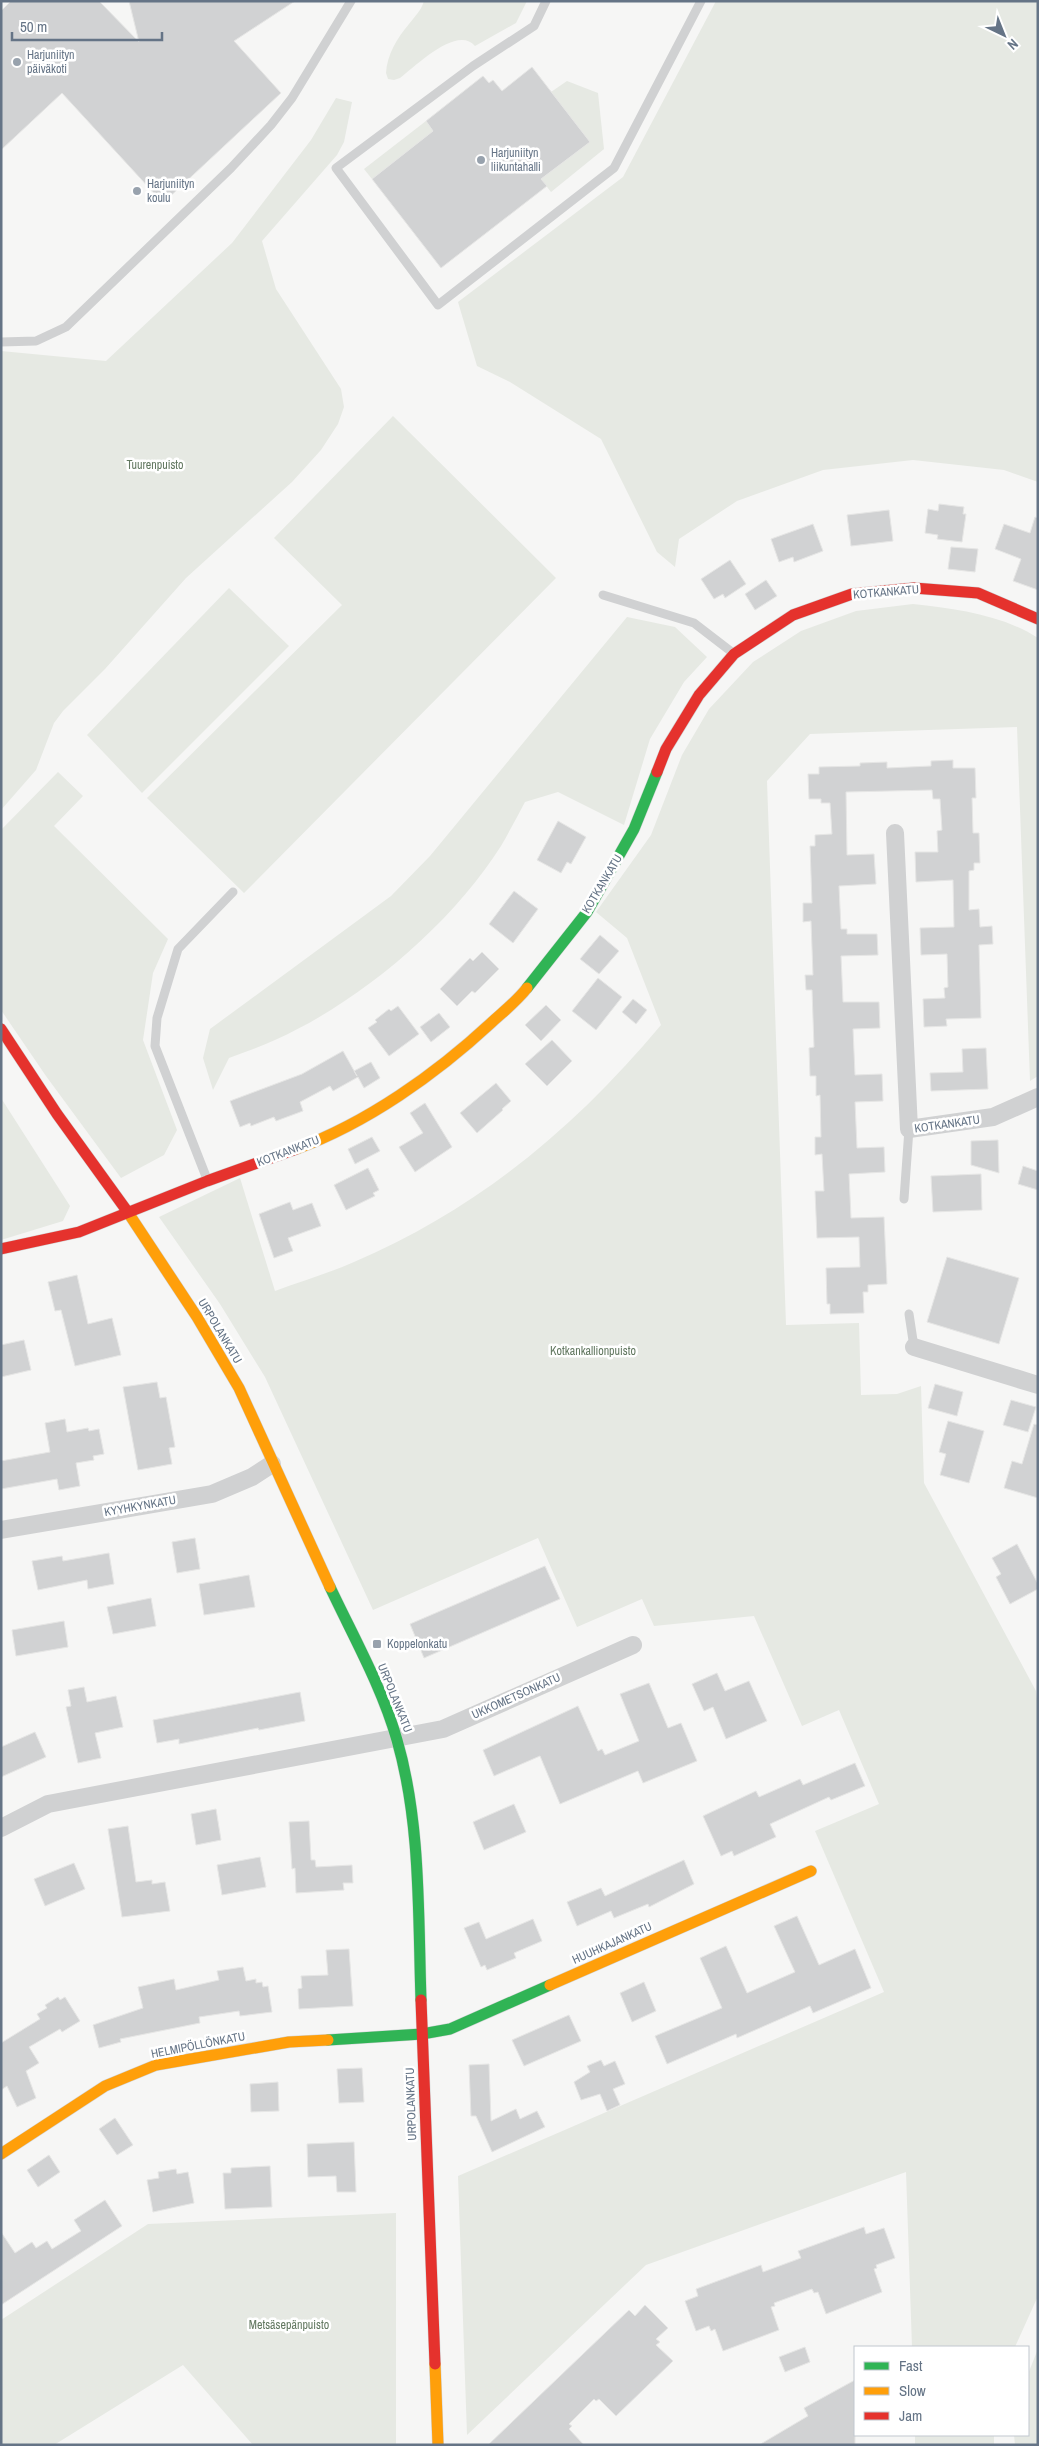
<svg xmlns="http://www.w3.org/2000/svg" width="1039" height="2446" viewBox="0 0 1039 2446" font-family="'Archivo Narrow',sans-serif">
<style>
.green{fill:#e6e9e3}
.building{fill:#d1d2d3;stroke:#e6e6e5}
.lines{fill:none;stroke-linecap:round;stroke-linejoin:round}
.fast-casing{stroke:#d1d3d4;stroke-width:12}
.slow-casing{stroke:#d1d3d4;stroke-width:12}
.jam-casing{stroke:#d1d3d4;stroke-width:12}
.lane{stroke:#d0d1d2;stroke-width:9}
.street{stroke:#d0d1d2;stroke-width:18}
.fast{stroke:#30b455;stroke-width:11}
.slow{stroke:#ff9f0a;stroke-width:11}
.jam{stroke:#e5322d;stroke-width:11}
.poi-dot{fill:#98a2ad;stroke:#fff;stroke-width:2}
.labels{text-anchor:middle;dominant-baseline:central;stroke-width:5;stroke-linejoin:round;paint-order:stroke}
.poi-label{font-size:12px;fill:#657486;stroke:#fff;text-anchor:start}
.park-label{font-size:12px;fill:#627860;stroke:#fff}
.street-label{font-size:12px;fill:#657486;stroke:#fff}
</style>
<rect width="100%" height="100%" fill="#f6f6f5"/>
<g class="green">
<path d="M424,1H527L516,23L475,46C457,25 416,66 400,78L394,80L388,79L386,73C387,55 397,38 409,24C415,16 421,11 424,1Z"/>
<path d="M716,1H1038V482L1004,470L913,460L823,470L737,501L679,539L675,567L657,552L601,439L510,382L477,366L458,302L623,177Z"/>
<path d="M567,81L598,93L604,149L551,192L541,179L590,142L551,92Z"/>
<path d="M336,98L352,102L344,142L337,155L262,241L276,289L341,389L344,407L338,424L321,450L292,482L186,578L105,669L63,711L54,723L36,770L1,810V351L106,361L232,243L311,140Z"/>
<path d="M426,121L433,131L372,179L364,169Z"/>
<path d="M393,416L556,578L244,893L147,798L342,605L274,538Z"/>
<path d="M229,588L289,646L142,793L87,735Z"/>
<path d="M913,604C956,609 1000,614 1038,638V1076L1030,1081L1017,727L810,734L767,781L786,1325L859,1323L861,1395L897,1394L921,1386L924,1483L1036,1691L1038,1707V2296L1015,2347H912L906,2172L646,2265L467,2435L458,2176L884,1992L815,1831L879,1804L839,1710L802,1726L754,1616L654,1626L642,1599L577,1627L538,1538L373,1610L265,1377L220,1304L159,1217L240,1178L275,1291C302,1281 329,1273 354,1262C478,1209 575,1128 661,1025L627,938L596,912L651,835L682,755L709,709L753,662L801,631L856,611Z"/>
<path d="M627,617L675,627L707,657L684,682L650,739L624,825L558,792L525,802C517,817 509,832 501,846C451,925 360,1002 275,1040C260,1047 244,1052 229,1058L213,1090L203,1058L210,1029L391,896L430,856Z"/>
<path d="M58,772L83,796L54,826L168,939L153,973L143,1040L177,1130L164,1155L121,1178L46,1076L1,1010V830Z"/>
<path d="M1,1098L70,1206L63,1221L1,1240Z"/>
<path d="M396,2213V2445H253L183,2365L54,2445H1V2320L148,2224Z"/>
<path d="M1038,2349V2445H1015L1014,2435H1028V2374Z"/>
<rect x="915" y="2435" width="79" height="10"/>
</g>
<g class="building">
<path d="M11,1H99L139,42L129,1H295L234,41L281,93L163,203L62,93L1,150V11Z"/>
<path d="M532,67L590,142L541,179L547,186L441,268L372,179L433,131L426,121L483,76L489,83L493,80L502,91Z"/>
<path d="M939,504L964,507L963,514H966L962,542L937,539L938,535L925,533L928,509L938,511Z"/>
<path d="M889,510L893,541L851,546L847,515Z"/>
<path d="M1035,517L1038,518V590L1013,581L1021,559L995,549L1004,524L1030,533Z"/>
<path d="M813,524L823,551L794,562L793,557L779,562L771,539Z"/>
<path d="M951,547L978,549L975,572L948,569Z"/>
<path d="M730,560L746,584L725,598L723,594L714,599L701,579Z"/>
<path d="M766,580L777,596L755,610L745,594Z"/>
<path d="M953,760V768H975L976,798H972L973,833H979L980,863H974V870L969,871V910L979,909L980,927L992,926L993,944L979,945L981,1018L946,1019L947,1026L924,1027L923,999L945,998L944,988L948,987L947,954L921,955L920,928L954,927L953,880L916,882L915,852H938L937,831L942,830L940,799H933L932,790L846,792L847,855L874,854L876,884L839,886L841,929H847V934H877L878,955L841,956L843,1002H879L880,1028L853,1029L855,1075L882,1074L883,1101L855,1102L857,1148L884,1147L885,1172L849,1174L851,1218L884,1217L887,1284L868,1285V1292H863L864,1313L830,1314V1304H827L826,1268L860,1267L859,1237L817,1238L815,1191H824L822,1154L815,1155V1137H821L820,1095L816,1096V1076H810L809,1048L814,1047L812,990H806L805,975H813L811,921L803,922V903H812L810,846H815V835L832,834L830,803H821V799H809L808,774H819V767L860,766V763L887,762V768L931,766V761Z"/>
<path d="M558,821L586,837L571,864L567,862L561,873L537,860Z"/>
<path d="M514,891L538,909L513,943L489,924Z"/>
<path d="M600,935L619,951L599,974L580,959Z"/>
<path d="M482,952L499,969L475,993L472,991L457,1006L440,989L470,958L473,961Z"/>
<path d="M598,978L622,997L596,1030L572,1011Z"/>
<path d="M633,999L647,1010L636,1024L622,1012Z"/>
<path d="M546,1005L561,1020L541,1041L525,1025Z"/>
<path d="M398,1006L419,1034L389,1056L368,1028L377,1022L375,1020L389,1009L391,1011Z"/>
<path d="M439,1013L450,1027L431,1042L420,1027Z"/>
<path d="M552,1040L572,1061L547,1086L525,1064Z"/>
<path d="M986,1048L988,1089L931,1091L930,1073L963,1072L962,1049Z"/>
<path d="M343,1051L357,1076L354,1071L371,1062L380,1078L364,1088L358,1077L333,1091L330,1086L300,1102L303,1111L276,1121L274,1117L251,1126L250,1123L240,1127L230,1101L302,1074Z"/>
<path d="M496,1083L511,1101L502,1109L503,1110L477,1133L460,1113Z"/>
<path d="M425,1103L452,1147L415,1172L399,1147L423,1133L410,1113Z"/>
<path d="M372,1137L380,1151L355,1164L348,1149Z"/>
<path d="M998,1140L999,1173L971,1165V1141Z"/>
<path d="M1023,1166L1038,1171V1190L1018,1184Z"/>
<path d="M368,1168L379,1190L373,1193L375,1196L346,1210L334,1185Z"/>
<path d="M981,1174L982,1210L933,1212L931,1176Z"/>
<path d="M290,1202L293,1210L312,1203L321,1226L288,1238L293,1251L274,1258L259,1214Z"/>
<path d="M947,1257L1019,1278L999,1344L927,1322Z"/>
<path d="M77,1275L88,1324L112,1318L121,1355L75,1366L61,1310L55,1311L48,1282Z"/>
<path d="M24,1340L31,1370L1,1377V1345Z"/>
<path d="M157,1382L160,1398L166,1397L175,1447L169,1448L172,1464L138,1470L123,1387Z"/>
<path d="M935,1384L963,1392L957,1416L928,1408Z"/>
<path d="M1011,1400L1036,1407L1028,1432L1003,1425Z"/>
<path d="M65,1419L67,1432L88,1428L89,1431L99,1429L104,1454L93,1456L94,1460L76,1463L80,1486L59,1490L57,1479L1,1489V1461L50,1452L45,1423Z"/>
<path d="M948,1421L984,1431L969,1483L940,1475L946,1454L939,1452Z"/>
<path d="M1034,1424L1038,1425V1498L1004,1488L1012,1461L1022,1464Z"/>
<path d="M195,1538L200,1569L177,1573L172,1542Z"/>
<path d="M1017,1544L1038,1584V1589L1010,1604L996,1577L1001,1574L992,1558Z"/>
<path d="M109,1553L114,1584L88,1589L87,1580L38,1590L32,1561L62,1556L63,1561Z"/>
<path d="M545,1566L560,1599L424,1658L410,1624Z"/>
<path d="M249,1575L255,1607L204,1615L199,1584Z"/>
<path d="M151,1598L156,1626L113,1634L107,1607Z"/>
<path d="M64,1621L68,1647L16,1656L12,1630Z"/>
<path d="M717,1673L725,1691L749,1681L767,1721L726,1739L713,1707L704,1711L692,1684Z"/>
<path d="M649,1683L668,1728L681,1723L697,1761L643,1783L638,1771L560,1804L540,1756L494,1776L483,1750L578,1706L598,1751L602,1749L605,1755L639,1741L620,1694Z"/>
<path d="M84,1687L87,1702L116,1696L123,1727L95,1733L101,1758L78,1763L66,1707L71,1706L68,1690Z"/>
<path d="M300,1692L305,1721L259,1730L258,1728L179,1744V1739L157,1743L153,1720Z"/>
<path d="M35,1732L46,1757L1,1777V1747Z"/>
<path d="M855,1763L865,1786L831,1800L829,1797L770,1824L776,1837L734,1856L732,1851L721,1856L703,1816L756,1791L759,1797L800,1779L803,1785Z"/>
<path d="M514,1804L526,1832L484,1850L473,1822Z"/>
<path d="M216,1809L221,1840L196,1845L191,1814Z"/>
<path d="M309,1821L311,1860H315L316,1867L352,1865L353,1883H343L344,1890L296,1893L295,1868L292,1869L289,1822Z"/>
<path d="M128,1826L136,1882L152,1880V1884L165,1882L170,1911L122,1917L108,1829Z"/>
<path d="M260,1857L266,1887L222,1895L217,1865Z"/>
<path d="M684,1860L694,1884L649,1907L648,1904L614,1918L611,1911L577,1926L567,1902L601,1888L605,1896Z"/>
<path d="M74,1863L85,1889L45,1906L34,1879Z"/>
<path d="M797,1916L819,1965L855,1949L871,1988L813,2013L810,2006L737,2038L736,2034L667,2064L655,2036L722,2008L700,1958L726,1946L747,1993L795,1972L774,1926Z"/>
<path d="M533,1919L542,1941L514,1953L516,1958L487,1970L485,1965L481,1967L464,1928L479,1922L486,1939Z"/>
<path d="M349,1949L353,2006L299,2009L298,1989L302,1988L301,1976L328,1975L326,1950Z"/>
<path d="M243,1967L246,1981L256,1979V1983L262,1982L263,1987L268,1986L272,2012L240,2016L239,2011L199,2017L200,2023L120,2039L121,2042L99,2048L93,2025L143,2008L138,1987L174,1979L176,1990L219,1980L217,1971Z"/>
<path d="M644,1982L656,2011L632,2022L620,1993Z"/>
<path d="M58,1997L60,2000L65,1997L80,2021L62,2032L60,2029L29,2047L39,2063L26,2071L36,2098L17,2107L7,2086L1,2090V2043L40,2019L37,2014L47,2008L45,2005Z"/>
<path d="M569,2015L581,2041L524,2066L512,2040Z"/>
<path d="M601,2060L604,2066L615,2061L625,2084L613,2089L620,2105L607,2111L600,2094L581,2100L574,2082L590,2072L587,2066Z"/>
<path d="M489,2064L491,2121L516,2109L520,2119L537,2111L545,2127L492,2152L476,2116H471L469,2065Z"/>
<path d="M362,2068L364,2102L339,2103L337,2069Z"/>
<path d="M278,2082L279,2111L251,2112L250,2084Z"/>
<path d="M115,2118L133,2145L117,2155L99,2129Z"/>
<path d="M354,2142L356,2192H337L336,2176L308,2177L307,2144Z"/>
<path d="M49,2155L60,2172L38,2187L27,2170Z"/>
<path d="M270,2166L272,2207L225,2209L223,2173H231V2168Z"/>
<path d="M176,2169L177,2174L188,2172L194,2203L153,2212L147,2180L159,2178L158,2172Z"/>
<path d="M105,2200L122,2226L1,2305V2232L15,2253L32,2242L36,2248L47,2241L52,2249L81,2231L74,2220Z"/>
<path d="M864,2227L866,2234L884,2228L895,2258L876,2265L877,2268L874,2269L882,2292L826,2314L818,2292L814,2293L812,2289L774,2303L775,2306L771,2307L779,2330L723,2351L715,2329L711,2331L709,2326L696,2331L685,2301L698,2296L696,2289L761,2265L763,2272L801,2258L798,2251Z"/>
<path d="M645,2305L668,2328L656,2339L660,2342L656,2345L673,2361L616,2416L599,2399L596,2401L594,2399L569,2424L572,2426L569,2429L584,2445H488L629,2310L635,2316Z"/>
<path d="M805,2347L810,2362L785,2372L779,2357Z"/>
<path d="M855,2380V2445H759L808,2416L804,2408Z"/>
</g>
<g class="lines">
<g class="fast-casing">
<g id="fast">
<path d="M527,988L587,912L634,829L657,772"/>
<path d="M330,1587C353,1636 382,1687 397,1740C421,1823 418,1914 421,2000"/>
<path d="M328,2040L422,2034L450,2029L550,1985"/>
</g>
</g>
<g class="slow-casing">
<g id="slow">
<path d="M296,1149C367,1123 436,1074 491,1023C503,1012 517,1001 527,988"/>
<path d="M127,1211L197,1317L239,1388L330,1587"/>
<path d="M550,1985L811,1871"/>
<path d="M1,2154L105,2086L156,2065L289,2042L328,2040"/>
<path d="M435,2364L438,2445"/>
</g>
</g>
<g class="jam-casing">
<g id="jam">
<path d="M657,772L666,749L699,695L734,654L793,615L852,594L914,588L978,593L1038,619"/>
<path d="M1,1029L57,1114L127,1211"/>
<path d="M1,1249L79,1232L207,1181L296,1149"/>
<path d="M421,2000L435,2364"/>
</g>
</g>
<g class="lane">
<path d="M546,1L534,26L473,66L336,168L438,305L614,168L701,1"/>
<path d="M1,342L36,341L66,327L231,168L271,125L292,98L351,1"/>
<path d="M603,595L694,623L733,653"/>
<path d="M207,1179L155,1046L157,1018L178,949L233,892"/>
<path d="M904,1199L909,1129"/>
<path d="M909,1314L914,1347"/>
</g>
<g class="street">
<path d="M895,833L909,1129L993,1117L1038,1097"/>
<path d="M914,1347L1038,1385"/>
<path d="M1,1530L212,1494L252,1477L272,1464"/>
<path d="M1,1828L48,1804L443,1729L633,1645"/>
</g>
<use href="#fast" class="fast"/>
<use href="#slow" class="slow"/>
<use href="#jam" class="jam"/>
</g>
<g class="poi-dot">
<circle cx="17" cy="62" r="5"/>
<circle cx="481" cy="160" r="5"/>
<circle cx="137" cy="191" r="5"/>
<rect x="372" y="1639" width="10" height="10" rx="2.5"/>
</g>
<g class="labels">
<g class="poi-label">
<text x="27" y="55">Harjuniityn<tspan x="27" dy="14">päiväkoti</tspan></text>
<text x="491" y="153">Harjuniityn<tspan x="491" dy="14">liikuntahalli</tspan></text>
<text x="147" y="184">Harjuniityn<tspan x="147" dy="14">koulu</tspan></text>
<text x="387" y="1644">Koppelonkatu</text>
</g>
<g class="park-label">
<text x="155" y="465">Tuurenpuisto</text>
<text x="593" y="1351">Kotkankallionpuisto</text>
<text x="289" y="2325">Metsäsepänpuisto</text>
</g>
<g class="street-label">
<text transform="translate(886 592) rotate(-5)">KOTKANKATU</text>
<text transform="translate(602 884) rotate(-59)">KOTKANKATU</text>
<text transform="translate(947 1124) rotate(-8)">KOTKANKATU</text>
<text transform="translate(288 1151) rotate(-21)">KOTKANKATU</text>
<text transform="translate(220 1331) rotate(59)">URPOLANKATU</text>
<text transform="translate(140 1506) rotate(-10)">KYYHKYNKATU</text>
<text transform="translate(516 1696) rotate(-24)">UKKOMETSONKATU</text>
<text transform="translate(395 1698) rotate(68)">URPOLANKATU</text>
<text transform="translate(612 1943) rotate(-24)">HUUHKAJANKATU</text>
<text transform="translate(198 2045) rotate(-11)">HELMIPÖLLÖNKATU</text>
<text transform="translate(411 2104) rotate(-92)">URPOLANKATU</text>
</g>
</g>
<rect width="1039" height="2446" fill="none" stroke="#657486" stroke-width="5"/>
<rect x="854" y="2346" width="175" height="90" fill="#ffffff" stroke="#c1c7cf"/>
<rect x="864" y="2362" width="25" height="8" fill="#30b455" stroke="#c1c7cf"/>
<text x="899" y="2371" font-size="15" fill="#657486">Fast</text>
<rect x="864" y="2387" width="25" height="8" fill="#ff9f0a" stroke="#c1c7cf"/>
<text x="899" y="2396" font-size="15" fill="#657486">Slow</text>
<rect x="864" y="2412" width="25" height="8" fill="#e5322d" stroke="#c1c7cf"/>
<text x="899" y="2421" font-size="15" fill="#657486">Jam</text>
<g transform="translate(1004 35) rotate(137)" stroke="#ffffff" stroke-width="4" paint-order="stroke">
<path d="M0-4L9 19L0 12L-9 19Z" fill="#657486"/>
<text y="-8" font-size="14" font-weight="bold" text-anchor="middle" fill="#657486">N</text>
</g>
<path d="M12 32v8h150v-8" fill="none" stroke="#657486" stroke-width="2.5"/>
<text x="20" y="32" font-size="15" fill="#657486" stroke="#ffffff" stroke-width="4" paint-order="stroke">50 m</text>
</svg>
